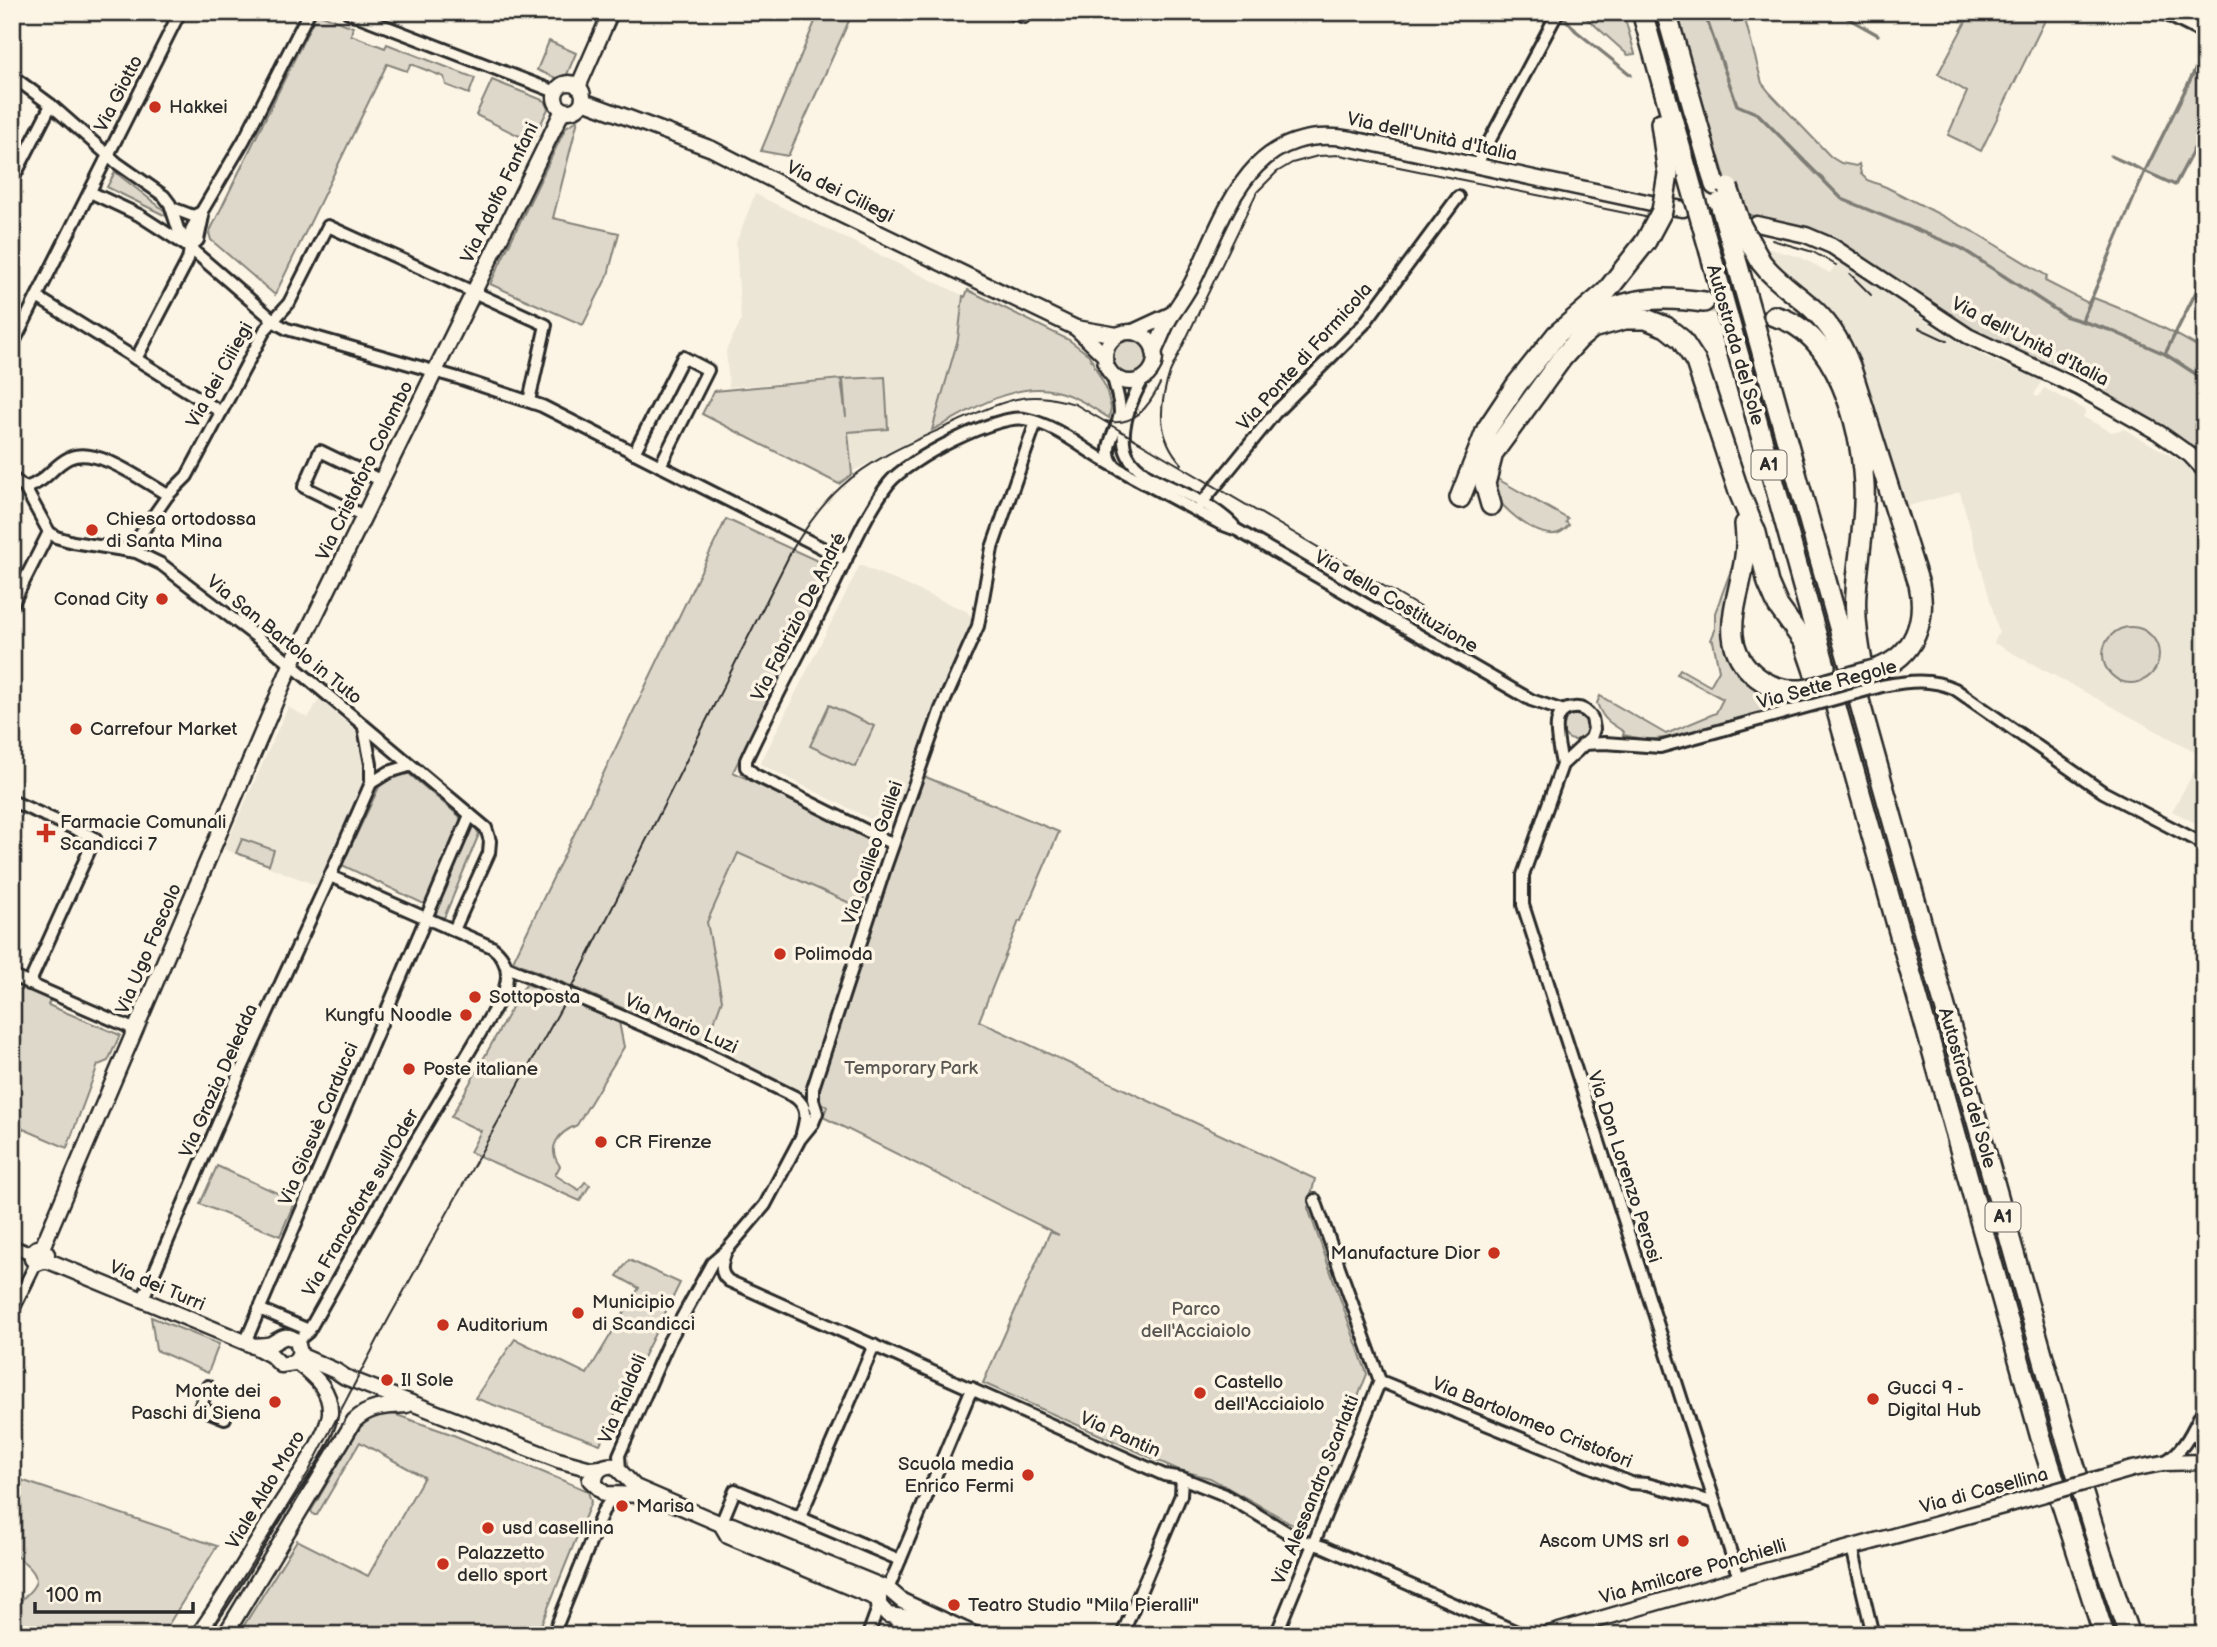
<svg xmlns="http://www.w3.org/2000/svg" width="2217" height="1647" viewBox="0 0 2217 1647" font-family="'Balsamiq Sans',sans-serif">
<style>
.built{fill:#ece6d7}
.green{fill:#ded8ca;stroke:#84827a;stroke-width:2}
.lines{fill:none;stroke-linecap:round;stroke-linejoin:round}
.stream{stroke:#7d7b74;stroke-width:3.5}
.highway-tunnel{stroke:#d2cdc0;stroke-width:19;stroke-dasharray:19 10;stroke-linecap:butt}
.street-casing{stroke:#2b2b2b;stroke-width:16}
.secondary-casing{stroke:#2b2b2b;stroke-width:19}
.highway-casing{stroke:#2b2b2b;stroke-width:24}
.street{stroke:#fcf5e5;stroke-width:10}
.secondary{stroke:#fcf5e5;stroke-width:14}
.highway{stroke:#fcf5e5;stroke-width:19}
.tram{stroke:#2b2b2b;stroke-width:2}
.street-bridge-casing{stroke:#2b2b2b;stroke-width:16;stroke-linecap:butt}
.secondary-bridge-casing{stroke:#2b2b2b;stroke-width:19;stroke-linecap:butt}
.highway-bridge-casing{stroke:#2b2b2b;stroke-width:24;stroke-linecap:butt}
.street-bridge{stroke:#fcf5e5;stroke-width:10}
.secondary-bridge{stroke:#fcf5e5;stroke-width:14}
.highway-bridge{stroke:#fcf5e5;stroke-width:19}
.poi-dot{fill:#c8321e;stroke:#fcf5e5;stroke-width:2.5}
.labels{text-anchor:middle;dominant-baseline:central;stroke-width:7;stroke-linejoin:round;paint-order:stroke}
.shield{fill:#fcf5e5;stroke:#6a6863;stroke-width:2}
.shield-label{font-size:18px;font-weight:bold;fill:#2b2b2b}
.street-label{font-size:19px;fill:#2b2b2b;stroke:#fcf5e5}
.poi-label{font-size:19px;fill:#2b2b2b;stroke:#fcf5e5;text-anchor:start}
.park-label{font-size:19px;fill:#585653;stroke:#fcf5e5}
</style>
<rect width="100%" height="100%" fill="#fcf5e5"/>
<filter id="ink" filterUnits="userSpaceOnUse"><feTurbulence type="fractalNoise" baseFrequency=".0143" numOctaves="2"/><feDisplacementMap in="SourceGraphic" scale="14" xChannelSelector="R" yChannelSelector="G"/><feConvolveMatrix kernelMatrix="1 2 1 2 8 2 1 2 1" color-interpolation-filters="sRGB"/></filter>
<g filter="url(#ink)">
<g class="built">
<path d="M755,194L962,295L958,339L931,432L853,471L841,379L729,387L726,350L741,321L736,243Z"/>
<path d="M1762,247L1800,257L1830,273L1839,260L1939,330L1989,359L2042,380L2034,395L2038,397L2044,388L2086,410L2083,417L2112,432L2124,429L2184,463L2201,480L2205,486V828L2172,811L2203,756L1994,643L1999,632L1960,492L1904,507L1855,357L1772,263Z"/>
<path d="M860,565L966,611L976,622L894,831L760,764Z"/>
<path d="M319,699L357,732L366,761L365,780L318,886L224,849L288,707L308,718Z"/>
<path d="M739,853L861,908L806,1095L706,1045L722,1000L707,922Z"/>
</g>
<g class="green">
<path d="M819,12H853L788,156L761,151Z"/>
<path d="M1580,12H1623L1635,54L1628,55Z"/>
<path d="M1666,12H1743L1762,83L1770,93L1831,157L1841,163L1856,166L1859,164L1861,174L1867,180L1886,187L1976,233L2047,276L2045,281L2088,303L2091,297C2131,312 2168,328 2205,351V471L2190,454L2010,357L1839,250L1757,224L1754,216L1735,211L1719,157L1697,122Z"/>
<path d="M1971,12H2049L1981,151L1948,135L1967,92L1938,74Z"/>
<path d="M317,13L353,27L351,35L385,48L387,44L475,78L469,94L446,85L444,77L411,64L407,71L387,64L275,295L211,240L209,233Z"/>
<path d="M549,41L576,53L566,77L558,79L537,70Z"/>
<path d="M2205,50V128L2175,185L2145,171Z"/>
<path d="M492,80L545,101L548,109L532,142L476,115Z"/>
<path d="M578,120L553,218L619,233L608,275L583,325L490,284L566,127Z"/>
<path d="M115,172L169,214L168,217L107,187Z"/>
<path d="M968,290L1069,340L1089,355L1106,388L1111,408L1109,418C1093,408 1075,395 1055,391C1012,381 969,412 932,430L958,339L963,296L965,297Z"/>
<circle cx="1129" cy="357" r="19"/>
<path d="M885,377L888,429L848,432L852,474L839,484L702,414L714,391L841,379L846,417L843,379Z"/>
<path d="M1494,477L1568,519L1566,522L1569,525C1564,531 1558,535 1550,534C1532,533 1496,506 1493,487C1492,484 1494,480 1494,477Z"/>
<path d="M726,519L833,568L733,772L878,842L861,908L738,853L707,922L722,1000L706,1044L513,961Z"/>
<path d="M1737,554L1730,654L1810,698L1673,737L1647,740L1623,735L1624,732C1610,722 1604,722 1597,703L1600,696L1666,734L1716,713L1723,699L1677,674L1680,669L1710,686L1719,670L1713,641L1711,640L1715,630V613Z"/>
<circle cx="2131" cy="655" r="28"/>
<path d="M829,705L874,726L855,767L810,746Z"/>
<circle cx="1575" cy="727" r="13"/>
<path d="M408,773L459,816L461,821L426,905L342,865L379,787L391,778Z"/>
<path d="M921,775L1059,832L1021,921H1019L979,1021L1315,1179L1308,1208L1367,1374L1307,1526L1291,1523L1210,1478L1179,1470L983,1383L1050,1232L1059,1235L823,1117L827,1107L818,1101L816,1093Z"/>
<path d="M470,825L476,828L479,834L444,918L435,914Z"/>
<path d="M242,839L274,850L269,865L236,853Z"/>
<path d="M12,979L52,996L48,1005L120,1035L108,1061L98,1065L67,1148L12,1124Z"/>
<path d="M527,984L619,1022L624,1047L577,1125C558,1133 546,1147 560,1166L555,1175L579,1190L585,1182L590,1185L580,1201L470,1152L481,1131L451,1117L521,991Z"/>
<path d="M217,1166L295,1201L280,1236L200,1204Z"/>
<path d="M629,1260L680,1283L600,1444L475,1398L515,1339L587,1374L639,1288L617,1276Z"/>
<path d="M151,1317L219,1344L208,1373L156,1350Z"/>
<path d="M388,1412L451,1434L588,1491L591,1502L537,1635H238L297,1540L368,1576L424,1477L360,1442L317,1515H314L311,1511L360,1427L374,1416Z"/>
<path d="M12,1477L217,1546L162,1635H32L12,1625V1609C39,1583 48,1579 12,1553Z"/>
</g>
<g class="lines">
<g class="stream">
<path d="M1704,12L1737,105L1758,114L1842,199L1961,248L2065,316L2110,330L2165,354L2205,380"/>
<path d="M1837,12L1878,35"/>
<path d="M1561,14L1576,31L1631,75"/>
<path d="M2111,156L2175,185L2205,128"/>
<path d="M2082,321L2145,171L2205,50"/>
<path d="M2165,354L2205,274"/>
</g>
<path class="highway-tunnel" d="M1709,303L1774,316"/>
<g class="street-casing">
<g id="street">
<path d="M348,12L556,92"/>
<path d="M1009,12L1024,17V12"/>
<path d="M2161,12L2205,34"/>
<path d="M12,76L51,105L117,163L164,196L170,204L178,229L187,242"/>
<path d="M1476,166L1558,12"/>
<path d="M12,181L51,105"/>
<path d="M90,192L139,215L190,248L278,324L287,329L458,378L542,406L846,560"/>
<path d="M172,208L193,216L202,212"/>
<path d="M190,248L198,240L203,216"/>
<path d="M37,297L221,412"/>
<path d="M12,346L180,12"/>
<path d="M136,359L187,262C192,250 188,240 192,228L244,140L309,12"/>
<path d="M1112,374C1115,387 1120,399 1120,412C1119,430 1100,448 1114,465"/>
<path d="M1144,377C1081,491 1179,470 1233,525"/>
<path d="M634,453L683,357L708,370L660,466"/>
<path d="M12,478L25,488L49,532L56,537L73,542L136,552L161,564L275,651L486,828L490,841L489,853L454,930"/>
<path d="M25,488C48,481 52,466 69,458C97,445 144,482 168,495"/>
<path d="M1201,504L1275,413L1364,324L1458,197"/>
<path d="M364,516L304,487L320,451L382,481"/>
<path d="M129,551L168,495L187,476L265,330L289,303L328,226L546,325L529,401"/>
<path d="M12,605L49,532"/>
<path d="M1882,686C1908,681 1931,678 1955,689L2103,792L2205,845"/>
<path d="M1583,744L1605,743L1660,747L1813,705"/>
<path d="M1562,765C1560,748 1546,709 1574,708C1582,707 1588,712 1592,718L1594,729L1591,738L1562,765L1523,875V905L1739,1578"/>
<path d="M371,783L389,772L409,766"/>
<path d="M12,801L95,838L29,984"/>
<path d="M893,844L755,775L746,767V760C771,706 800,653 827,599C845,563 865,514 889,483C907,460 998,413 1025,419C1056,425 1079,446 1105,461C1143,483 1182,503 1221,524L1237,530L1531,700L1564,711"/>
<path d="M507,967L700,1050L795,1097C809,1108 806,1118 802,1133"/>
<path d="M12,976L136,1030"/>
<path d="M12,1246L32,1254"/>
<path d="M726,1251C722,1262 718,1273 729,1281L1164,1475L1182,1478L1225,1495L1300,1540L1324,1547L1524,1635"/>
<path d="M142,1301L237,1079L330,876"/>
<path d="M259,1309L309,1330"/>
<path d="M12,1312L36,1263"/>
<path d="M297,1341L308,1332L409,1153L498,1003C510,983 512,962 492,947L330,876L371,783V764L364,728"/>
<path d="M245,1343L470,815"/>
<path d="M1380,1381L1631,1483L1647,1484L1713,1502"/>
<path d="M208,1386L200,1408L225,1418"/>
<path d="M2196,1425L2197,1436L2205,1451"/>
<path d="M2164,1462C2186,1451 2194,1426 2205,1406"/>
<path d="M620,1470L619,1455L668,1343L712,1263L726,1251L765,1205L800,1139L813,1123L817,1113L813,1100V1088L886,865L941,709L978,626L992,548L1036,422"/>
<path d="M800,1517L874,1345"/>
<path d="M721,1524L735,1490L900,1560"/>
<path d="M1852,1547L1873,1635"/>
<path d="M888,1589L972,1388"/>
<path d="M553,1635L603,1511L615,1494"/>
<path d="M868,1635L879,1605"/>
<path d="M892,1635L902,1615"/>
<path d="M1122,1635L1181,1495L1182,1478"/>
<path d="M1276,1635L1380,1381L1315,1200"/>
</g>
</g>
<g class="secondary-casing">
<g id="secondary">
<circle cx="569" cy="97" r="14"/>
<path d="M578,87L611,12"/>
<path d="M583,101L712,149L825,207L1076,328L1117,335"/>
<path d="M1670,207L1683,209"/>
<path d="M1757,224L1806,235L1832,246L1968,336L2079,388L2159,433L2190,455L2205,471"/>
<path d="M1076,328L1105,356"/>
<path d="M1133,332L1172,314"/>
<circle cx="1130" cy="357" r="25"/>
<path d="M1154,352C1160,340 1165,324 1173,313C1181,301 1189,290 1195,277C1229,204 1253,122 1352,139L1651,203"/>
<path d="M42,1248L291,665L563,110"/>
<path d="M46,1260L47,1254L43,1249L37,1248L32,1252V1259L37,1263L46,1260L252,1345L271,1355L281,1365L294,1363L300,1353L297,1341C285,1332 281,1339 271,1344C266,1346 258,1345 253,1346"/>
<path d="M299,1355L336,1371L345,1377L558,1460L591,1469L601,1468"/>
<path d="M2163,1463L2205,1462"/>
<path d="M590,1480L605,1494L647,1495"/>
<path d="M595,1484C594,1471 603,1464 615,1466L635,1487L721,1524L732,1525L888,1589L902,1601L976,1635"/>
<path d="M721,1524L728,1536L878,1599"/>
<path d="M879,1591V1605L888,1615L934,1621"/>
<path d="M198,1635C228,1594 252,1550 279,1507C292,1486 328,1437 330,1413C331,1391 316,1377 300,1365"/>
<path d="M225,1635L354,1421C369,1406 387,1406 407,1405"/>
<path d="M1545,1635L1762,1572L2003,1506"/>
</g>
</g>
<g class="highway-casing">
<g id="highway">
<path d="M1642,12L1689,178"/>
<path d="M1666,12L1715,185"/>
<path d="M1661,123L1668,174"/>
<path d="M1710,252L1825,666"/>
<path d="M1736,259L1851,670"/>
<path d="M1761,262C1776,282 1796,293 1814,310C1833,328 1845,350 1853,375L1919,584C1927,620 1915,656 1877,669"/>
<path d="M1774,316C1838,332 1861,427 1864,485C1866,521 1858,557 1856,592C1854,618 1858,643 1863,667"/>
<path d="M1588,321C1625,297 1661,296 1704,302"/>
<path d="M1460,498L1487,429L1517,384L1557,334L1606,292L1646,241"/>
<path d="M1491,505L1485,484L1493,453L1562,358L1579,339L1592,328L1625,319H1646L1666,327L1681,339L1696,362L1739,492L1756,533L1768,583L1778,606L1804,642L1817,680"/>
<path d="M1745,524C1746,534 1747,545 1745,556C1740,600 1714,643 1757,677C1772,689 1790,692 1808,689"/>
<path d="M1859,700L2062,1425L2101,1553L2129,1635"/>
<path d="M1836,707L2043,1445L2104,1635"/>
</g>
</g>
<use href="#street" class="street"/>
<use href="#secondary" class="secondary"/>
<use href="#highway" class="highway"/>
<g class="tram">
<path d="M1772,240L1813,252L1836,265"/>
<path d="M1850,274L1871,295"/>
<path d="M1919,328L1947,341"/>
<path d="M1105,421C1133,428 1149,407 1160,384"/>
<path d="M1182,464C1156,436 1159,405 1170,372L1257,192L1277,172L1292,163L1318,156L1340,155L1645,217"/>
<path d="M207,1635L308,1473L389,1318L569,994L792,550C806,527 821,505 841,487C872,458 914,441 952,424C975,414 998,402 1022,398C1041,395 1057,399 1075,404L1423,609"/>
</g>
<g class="street-bridge-casing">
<path id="street-bridge" d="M1813,705L1882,686"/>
</g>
<g class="secondary-bridge-casing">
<path id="secondary-bridge" d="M2003,1506L2132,1469L2163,1463"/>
</g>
<g class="highway-bridge-casing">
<g id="highway-bridge">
<path d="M1689,178L1710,252"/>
<path d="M1728,188L1741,226L1761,262"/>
<path d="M1720,203L1736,259"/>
<path d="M1646,241L1662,211L1668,174"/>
<path d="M1808,689L1877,669"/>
</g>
</g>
<use href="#street-bridge" class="street-bridge"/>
<use href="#secondary-bridge" class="secondary-bridge"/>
<use href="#highway-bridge" class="highway-bridge"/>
</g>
</g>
<g class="poi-dot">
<circle cx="155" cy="107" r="7"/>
<circle cx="92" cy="530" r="7"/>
<circle cx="162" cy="599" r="7"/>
<circle cx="76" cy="729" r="7"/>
<path d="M42.5 822.5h7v7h7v7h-7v7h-7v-7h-7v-7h7z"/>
<circle cx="780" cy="954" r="7"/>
<circle cx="475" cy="997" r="7"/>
<circle cx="466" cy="1015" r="7"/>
<circle cx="409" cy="1069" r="7"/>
<circle cx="601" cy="1142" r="7"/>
<circle cx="1494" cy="1253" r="7"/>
<circle cx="578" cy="1313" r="7"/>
<circle cx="443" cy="1325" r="7"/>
<circle cx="387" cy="1380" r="7"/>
<circle cx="1200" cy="1393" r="7"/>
<circle cx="1873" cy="1399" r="7"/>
<circle cx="275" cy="1402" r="7"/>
<circle cx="1028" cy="1475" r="7"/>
<circle cx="622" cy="1506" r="7"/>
<circle cx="488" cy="1528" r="7"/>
<circle cx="1683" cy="1541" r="7"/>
<circle cx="443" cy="1564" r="7"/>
<circle cx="954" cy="1605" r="7"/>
</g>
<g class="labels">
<g class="shield">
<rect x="1751.5" y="450.5" width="35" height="29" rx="5"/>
<rect x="1985.5" y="1202.5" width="35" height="29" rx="5"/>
</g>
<g class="shield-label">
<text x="1769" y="465">A1</text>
<text x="2003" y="1217">A1</text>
</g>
<g class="street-label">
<text transform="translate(119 94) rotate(-63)">Via Giotto</text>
<text transform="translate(1432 137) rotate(12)">Via dell'Unità d'Italia</text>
<text transform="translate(840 192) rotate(26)">Via dei Ciliegi</text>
<text transform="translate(500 193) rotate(-64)">Via Adolfo Fanfani</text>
<text transform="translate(2030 342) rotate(27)">Via dell'Unità d'Italia</text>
<text transform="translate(1735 345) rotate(74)">Autostrada del Sole</text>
<text transform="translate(1305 357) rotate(-48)">Via Ponte di Formicola</text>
<text transform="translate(220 375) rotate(-61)">Via dei Ciliegi</text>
<text transform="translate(365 471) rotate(-64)">Via Cristoforo Colombo</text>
<text transform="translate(1396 602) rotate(30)">Via della Costituzione</text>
<text transform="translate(799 617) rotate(-63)">Via Fabrizio De André</text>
<text transform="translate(284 640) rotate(39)">Via San Bartolo in Tuto</text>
<text transform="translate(1827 685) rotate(-15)">Via Sette Regole</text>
<text transform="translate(873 853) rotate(-71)">Via Galileo Galilei</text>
<text transform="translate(149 949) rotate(-67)">Via Ugo Foscolo</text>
<text transform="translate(681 1024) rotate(24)">Via Mario Luzi</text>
<text transform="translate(219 1081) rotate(-66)">Via Grazia Deledda</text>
<text transform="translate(1967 1088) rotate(74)">Autostrada del Sole</text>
<text transform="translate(319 1124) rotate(-67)">Via Giosuè Carducci</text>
<text transform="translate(1624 1167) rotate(72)">Via Don Lorenzo Perosi</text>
<text transform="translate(361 1203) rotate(-60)">Via Francoforte sull'Oder</text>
<text transform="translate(157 1286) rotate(23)">Via dei Turri</text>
<text transform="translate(623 1399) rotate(-67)">Via Rialdoli</text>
<text transform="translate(1532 1423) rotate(22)">Via Bartolomeo Cristofori</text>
<text transform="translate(1120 1435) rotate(24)">Via Pantin</text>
<text transform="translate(266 1490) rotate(-59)">Viale Aldo Moro</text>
<text transform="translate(1316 1490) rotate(-68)">Via Alessandro Scarlatti</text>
<text transform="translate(1984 1491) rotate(-15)">Via di Casellina</text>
<text transform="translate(1693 1572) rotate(-16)">Via Amilcare Ponchielli</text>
</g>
<g class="poi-label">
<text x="169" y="107">Hakkei</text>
<text x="106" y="519">Chiesa ortodossa<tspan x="106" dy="22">di Santa Mina</tspan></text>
<text x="148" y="599" text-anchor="end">Conad City</text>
<text x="90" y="729">Carrefour Market</text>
<text x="60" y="822">Farmacie Comunali<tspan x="60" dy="22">Scandicci 7</tspan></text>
<text x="794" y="954">Polimoda</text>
<text x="489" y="997">Sottoposta</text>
<text x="452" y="1015" text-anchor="end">Kungfu Noodle</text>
<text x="423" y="1069">Poste italiane</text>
<text x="615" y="1142">CR Firenze</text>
<text x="1480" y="1253" text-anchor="end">Manufacture Dior</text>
<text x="592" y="1302">Municipio<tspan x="592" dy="22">di Scandicci</tspan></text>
<text x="457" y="1325">Auditorium</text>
<text x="401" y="1380">Il Sole</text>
<text x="1214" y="1382">Castello<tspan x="1214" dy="22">dell'Acciaiolo</tspan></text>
<text x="1887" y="1388">Gucci 9 -<tspan x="1887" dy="22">Digital Hub</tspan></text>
<text x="261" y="1391" text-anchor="end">Monte dei<tspan x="261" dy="22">Paschi di Siena</tspan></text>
<text x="1014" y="1464" text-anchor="end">Scuola media<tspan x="1014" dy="22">Enrico Fermi</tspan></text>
<text x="636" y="1506">Marisa</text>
<text x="502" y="1528">usd casellina</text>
<text x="1669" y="1541" text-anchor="end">Ascom UMS srl</text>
<text x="457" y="1553">Palazzetto<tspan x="457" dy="22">dello sport</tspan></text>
<text x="968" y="1605">Teatro Studio "Mila Pieralli"</text>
</g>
<g class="park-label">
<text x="911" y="1068">Temporary Park</text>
<text x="1196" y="1309">Parco<tspan x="1196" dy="22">dell'Acciaiolo</tspan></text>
</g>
</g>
<rect width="2217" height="1647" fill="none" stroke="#fcf5e5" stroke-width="42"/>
<rect x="21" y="21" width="2175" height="1605" fill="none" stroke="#2b2b2b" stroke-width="2.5" filter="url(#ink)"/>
<path d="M35 1602v10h158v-10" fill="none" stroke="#2b2b2b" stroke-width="3.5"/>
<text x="46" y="1602" font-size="21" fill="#2b2b2b" stroke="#fcf5e5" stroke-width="5" paint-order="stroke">100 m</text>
</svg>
